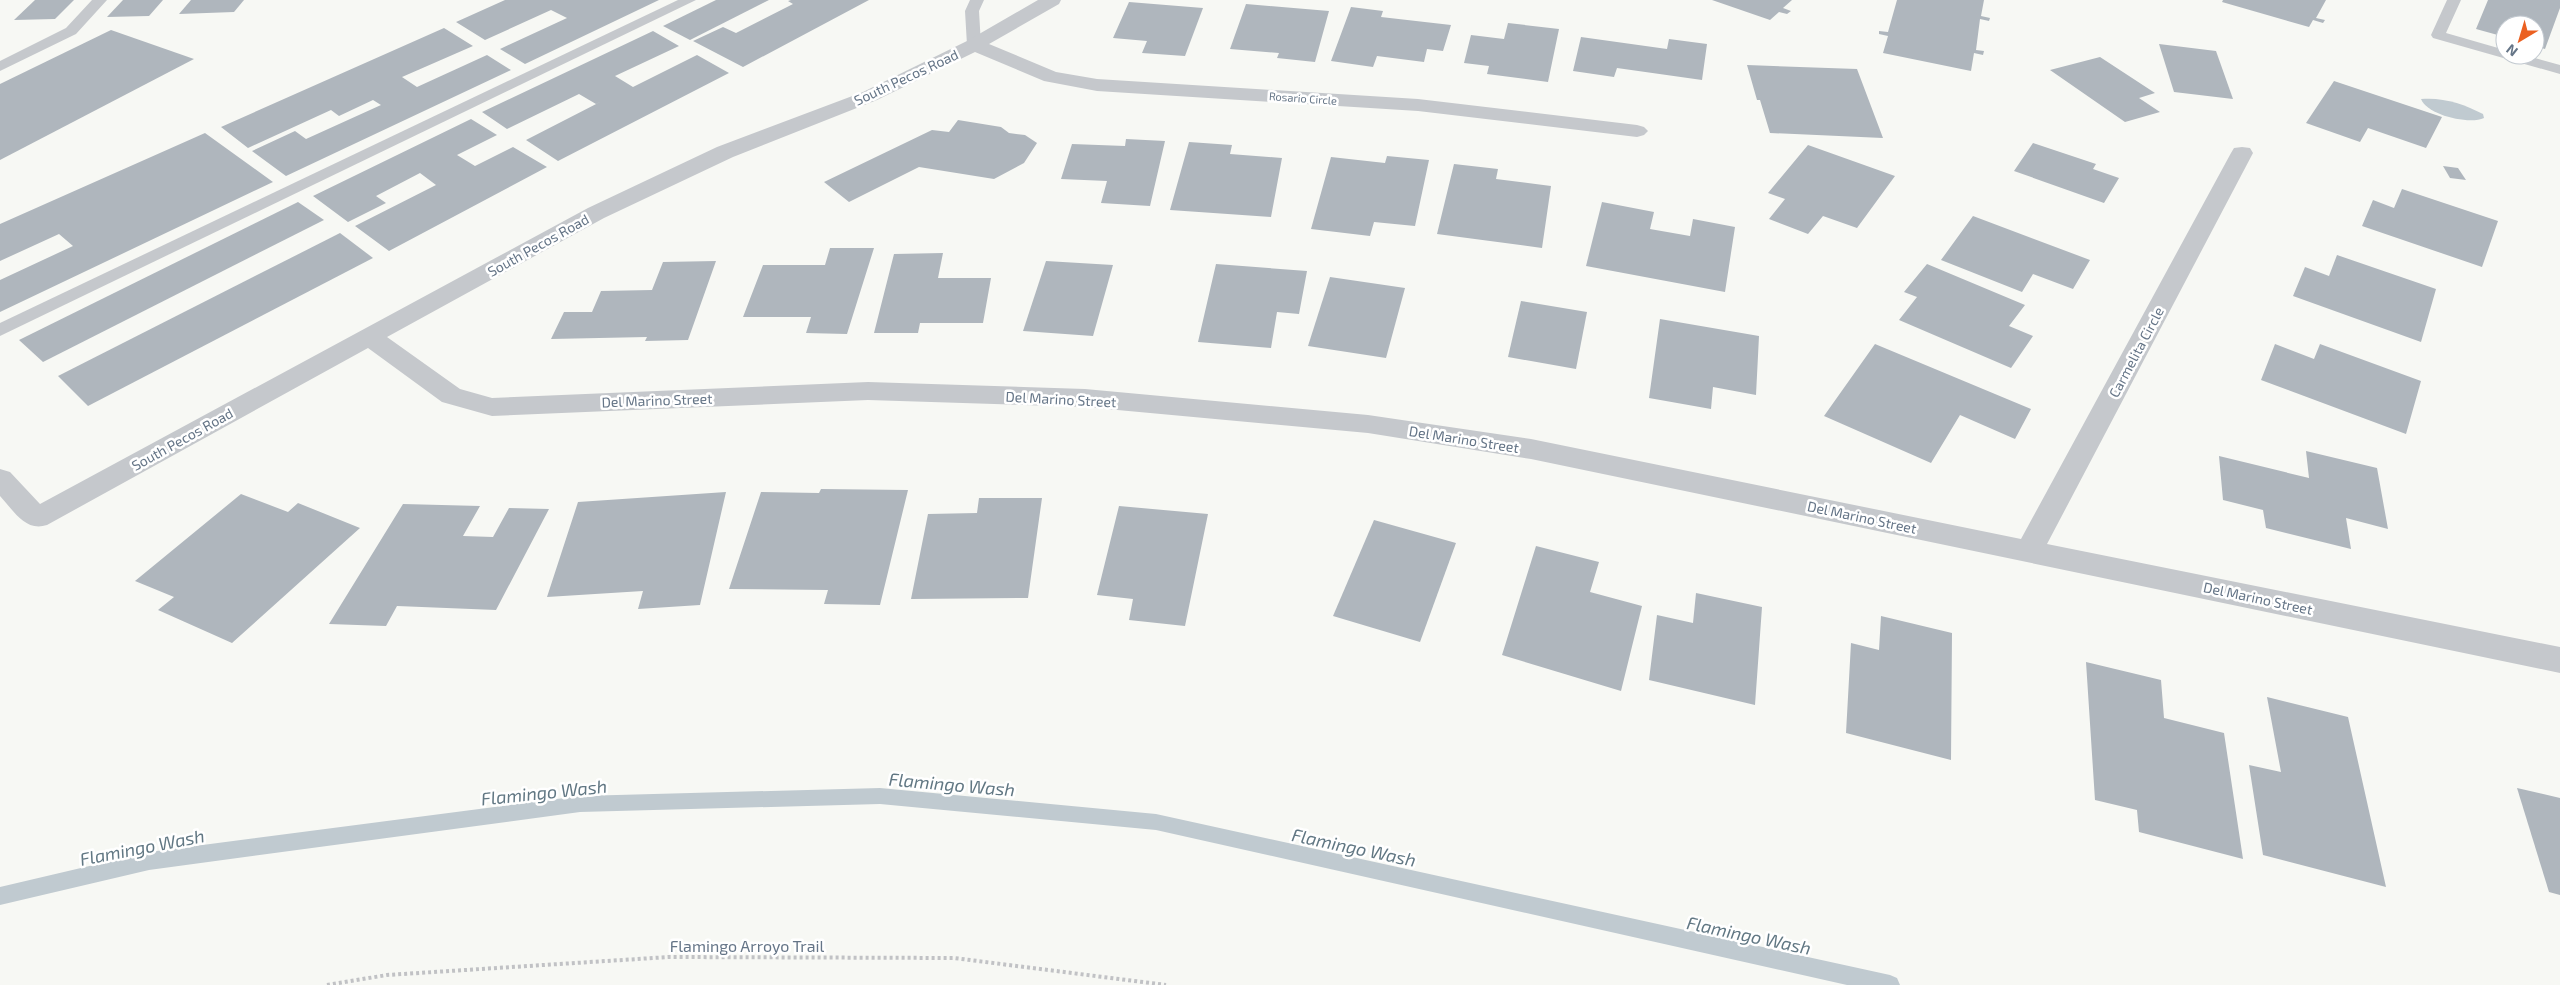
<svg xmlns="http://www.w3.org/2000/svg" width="2560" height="985" viewBox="0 0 2560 985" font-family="'Exo 2',sans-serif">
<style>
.water{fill:#c0cad0}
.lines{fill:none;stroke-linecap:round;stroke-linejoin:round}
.stream{fill:#c0cad0;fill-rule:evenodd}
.building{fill:#afb6bd}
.path{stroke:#c1c2c5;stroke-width:4;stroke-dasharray:3 3;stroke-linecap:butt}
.service{fill:#c5c8cc;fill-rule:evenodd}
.minor{fill:#c5c8cc;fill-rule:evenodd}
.labels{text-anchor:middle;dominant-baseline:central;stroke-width:5;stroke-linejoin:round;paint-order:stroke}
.far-street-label{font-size:11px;fill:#657587;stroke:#fff}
.street-label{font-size:14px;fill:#657587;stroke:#fff}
.near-street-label{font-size:16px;fill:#657587;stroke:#fff}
.near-water-label{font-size:18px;font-style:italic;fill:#617783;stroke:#fff}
</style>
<rect width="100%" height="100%" fill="#f7f8f4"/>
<path class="water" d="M2421,99C2443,97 2464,104 2483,114L2484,118C2469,125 2427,115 2421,99Z"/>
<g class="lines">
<path class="stream" d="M880,788L1156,814L1890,975L1897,978L1900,985H1847L1156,830L880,804L580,812L149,870L0,905V887L149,852L580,796Z"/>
</g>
<g class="building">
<path d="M35,0H74L55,19L14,20Z"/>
<path d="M123,0H163L149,16L107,17Z"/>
<path d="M191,0H244L234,12L179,14Z"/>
<path d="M505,0H659L525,64L500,49L567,18L551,10L485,40L456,22Z"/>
<path d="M716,0H769L690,40L663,26Z"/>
<path d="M791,0H869L743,67L693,41L723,27L736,33L793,4L788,1Z"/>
<path d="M1712,0H1792L1783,8L1791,11L1787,14L1779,12L1770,20Z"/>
<path d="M1897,0H1984L1981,16L1990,18L1989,21L1980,19L1976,50L1984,51L1983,55L1974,53L1971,71L1883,53L1888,36L1879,34V31L1888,32Z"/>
<path d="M2223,0H2326L2316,18L2325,20L2323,23L2313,20L2309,27L2222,2Z"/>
<path d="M2488,0H2560V8L2545,49L2535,46V25H2505V37L2476,29Z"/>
<path d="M1129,2L1203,8L1185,56L1142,53L1147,41L1113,38Z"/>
<path d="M1246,4L1329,11L1315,62L1277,58L1279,53L1230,49Z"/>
<path d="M1351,7L1383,11L1381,17L1451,25L1443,51L1427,49L1424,62L1377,56L1373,67L1331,61Z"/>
<path d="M1508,23L1559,29L1548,82L1487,74L1489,66L1464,63L1471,35L1504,39Z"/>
<path d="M444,28L473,46L402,77L417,87L487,55L511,70L286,176L252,151L295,131L306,139L381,105L373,100L339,116L331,110L248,148L221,127Z"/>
<path d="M111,30L194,59L0,160V84Z"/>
<path d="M653,31L679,46L615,76L633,87L697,55L729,73L558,161L526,140L602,101L596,104L579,94L507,129L482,112Z"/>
<path d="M1581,37L1667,49L1669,39L1707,44L1702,80L1617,68L1614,77L1573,71Z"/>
<path d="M2159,44L2216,51L2233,99L2174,92Z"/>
<path d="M2100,57L2155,93L2139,98L2160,112L2125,122L2050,70Z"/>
<path d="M1747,65L1857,69L1883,138L1770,133L1760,100H1757Z"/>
<path d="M2334,81L2442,117L2426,148L2368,128L2360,142L2306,123Z"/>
<path d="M471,119L497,135L457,155L475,166L513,147L547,167L389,251L355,226L436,185L420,173L376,196L386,203L348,222L313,196Z"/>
<path d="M958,120L1001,127L1009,133L1025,135L1037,143L1024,163L994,179L919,167L849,202L824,182L932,130L949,132Z"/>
<path d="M205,133L273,182L0,312V280L73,246L59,234L0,261V224Z"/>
<path d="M1126,139L1165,141L1150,206L1101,203L1107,181L1061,179L1072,144L1125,146Z"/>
<path d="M1189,142L1232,145L1230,154L1282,158L1271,217L1170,210Z"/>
<path d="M2033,143L2096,164L2093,169L2119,178L2104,203L2014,171Z"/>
<path d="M1808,145L1895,176L1857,228L1823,216L1808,234L1769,219L1785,199L1768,193Z"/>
<path d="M1387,156L1429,160L1415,226L1374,222L1370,236L1311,229L1331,157L1385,163Z"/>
<path d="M1454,164L1498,169L1496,179L1551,186L1542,248L1437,234Z"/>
<path d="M2443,166L2458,168L2466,180L2450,178Z"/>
<path d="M2402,189L2498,221L2482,267L2362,226L2373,200L2394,208Z"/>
<path d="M298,202L324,220L43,362L19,340Z"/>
<path d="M1602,202L1654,212L1650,229L1690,236L1693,219L1735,227L1725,292L1586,266Z"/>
<path d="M1973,216L2090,260L2073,289L2033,274L2022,292L1941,260Z"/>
<path d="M340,233L373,258L88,406L58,376Z"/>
<path d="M830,248H874L847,334L806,333L811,317H743L763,265H825Z"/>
<path d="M943,253L938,278H991L983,323H920L918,333H874L894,254Z"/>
<path d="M2337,255L2436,289L2421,342L2293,296L2305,267L2329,276Z"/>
<path d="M716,261L688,340L645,341L647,337L551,339L564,312H592L601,291L652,290L663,262Z"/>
<path d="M1046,261L1113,265L1093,336L1023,331Z"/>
<path d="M1216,264L1307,271L1299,314L1277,312L1271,348L1198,342Z"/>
<path d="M1927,264L2025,305L2009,326L2033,336L2011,368L1899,320L1917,297L1904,292Z"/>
<path d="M1330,277L1405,288L1386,358L1308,346Z"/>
<path d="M1521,301L1587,312L1576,369L1508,357Z"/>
<path d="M1660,319L1759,336L1756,395L1713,387L1711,409L1649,398Z"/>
<path d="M1875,344L2031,409L2015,439L1960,415L1931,463L1824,416Z"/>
<path d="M2275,344L2314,359L2320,344L2421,381L2406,434L2261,380Z"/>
<path d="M2306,451L2377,468L2388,529L2346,518L2351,549L2266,528L2263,510L2223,500L2219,456L2309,478Z"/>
<path d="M821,489L908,490L880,605L824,604L828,590L729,589L761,492L819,493Z"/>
<path d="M726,492L700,605L638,609L643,591L547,597L578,502Z"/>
<path d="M241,494L288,512L298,503L360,528L232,643L158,610L174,597L135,581Z"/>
<path d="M979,498H1042L1028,598L911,599L928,514L977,513Z"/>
<path d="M403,504L480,506L463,536L493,537L509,508L549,509L496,610L397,606L386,626L329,624Z"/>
<path d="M1119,506L1208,514L1185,626L1129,620L1133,599L1097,595Z"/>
<path d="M1374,520L1456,543L1420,642L1333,616Z"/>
<path d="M1536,546L1599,562L1590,592L1642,606L1621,691L1502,655Z"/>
<path d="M1696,593L1762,607L1755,705L1649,680L1657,615L1693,623Z"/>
<path d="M1881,616L1952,633L1951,760L1846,733L1851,643L1879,650Z"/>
<path d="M2086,662L2161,680L2164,718L2224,733L2243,859L2139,832L2137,810L2095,800Z"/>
<path d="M2267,697L2348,717L2386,887L2263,855L2249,765L2281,772Z"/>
<path d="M2517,788L2560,798V895L2549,892Z"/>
</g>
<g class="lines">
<path class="path" d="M327,985L387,975L669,957L954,958L1166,985"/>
<g class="service">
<path d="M92,0H107L76,34L0,71V61L66,28Z"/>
<path d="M678,0H696L0,336V323Z"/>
<path d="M970,0H984L979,11L981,45L974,49L967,45L965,11Z"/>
<path d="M2447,0H2461L2446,33L2505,50V55H2524L2560,65V74L2433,38L2431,35Z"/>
</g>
<path class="minor" d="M1038,0H1061L1059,4L989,44L1056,72L1097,79L1418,99L1637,125L1644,127L1648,131L1644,135L1637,137L1418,111L1097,91L1044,81L975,52L877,100L733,157L604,218L387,337L460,389L492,398L868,382L1085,389L1368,415L1531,439L2021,539L2231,153L2234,148L2242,147L2250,148L2253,153L2047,544L2560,647V673L1531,459L1368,433L1085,407L868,400L492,416L442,402L368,348L47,525C25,532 14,511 0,496V469L10,472L40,504L588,208L717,147L863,92L967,41Z"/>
</g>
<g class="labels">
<g class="far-street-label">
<text transform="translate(1303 98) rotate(4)">Rosario Circle</text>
</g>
<g class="street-label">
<text transform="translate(906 77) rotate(-25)">South Pecos Road</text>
<text transform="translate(538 245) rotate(-29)">South Pecos Road</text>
<text transform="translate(2136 352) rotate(-62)">Carmelita Circle</text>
<text transform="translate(1061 399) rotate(3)">Del Marino Street</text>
<text transform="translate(657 400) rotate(-2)">Del Marino Street</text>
<text transform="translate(182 439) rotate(-29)">South Pecos Road</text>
<text transform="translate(1464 439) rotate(9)">Del Marino Street</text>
<text transform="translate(1862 517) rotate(12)">Del Marino Street</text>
<text transform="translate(2258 598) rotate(12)">Del Marino Street</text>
</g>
<g class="near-street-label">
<text x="747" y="945">Flamingo Arroyo Trail</text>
</g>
<g class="near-water-label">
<text transform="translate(952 784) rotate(5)">Flamingo Wash</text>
<text transform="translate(544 792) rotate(-6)">Flamingo Wash</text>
<text transform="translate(142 847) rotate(-11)">Flamingo Wash</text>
<text transform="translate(1354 847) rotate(12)">Flamingo Wash</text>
<text transform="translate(1749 935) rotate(12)">Flamingo Wash</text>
</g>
</g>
<g transform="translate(2520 40) rotate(218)"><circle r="24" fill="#ffffff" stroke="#c1c8cf"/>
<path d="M0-4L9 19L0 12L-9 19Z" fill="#eb6021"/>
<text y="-8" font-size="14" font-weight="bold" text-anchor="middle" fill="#657587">N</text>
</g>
</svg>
